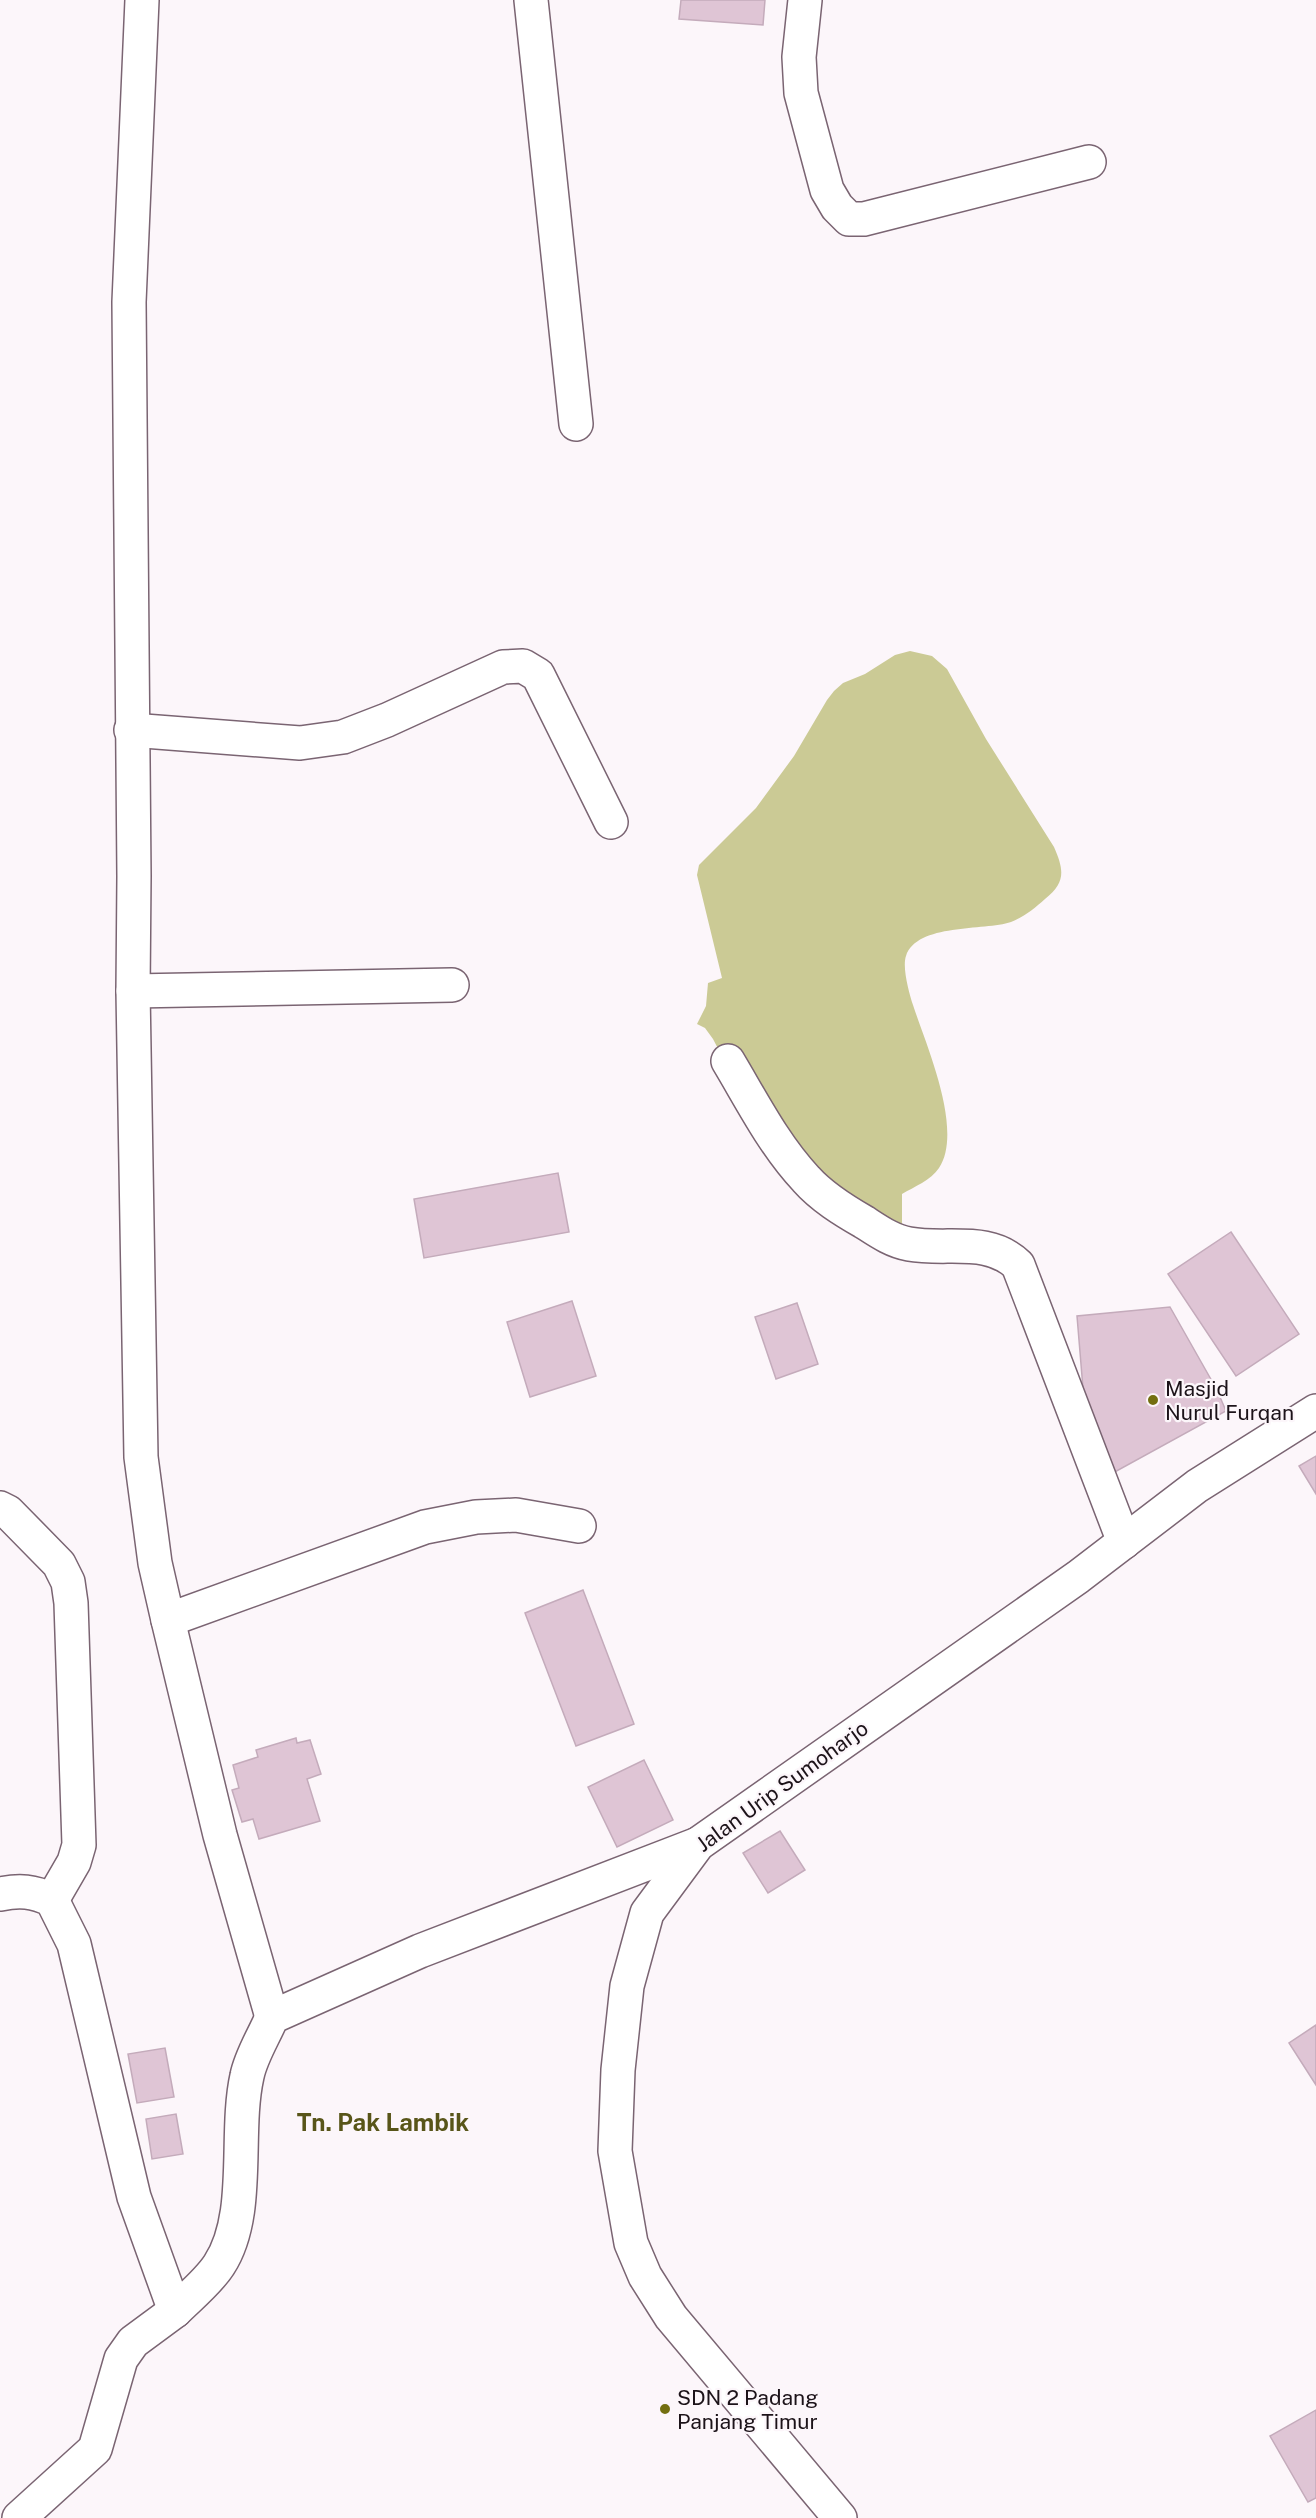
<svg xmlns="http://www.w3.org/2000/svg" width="1316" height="2518" viewBox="0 0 1316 2518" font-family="'Public Sans',sans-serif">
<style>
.green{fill:#cbca95}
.building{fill:#dfc5d5;stroke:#c4abbb;stroke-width:1.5}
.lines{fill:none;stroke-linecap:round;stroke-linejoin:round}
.street-casing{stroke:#7a6472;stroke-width:36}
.street{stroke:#fff;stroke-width:33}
.poi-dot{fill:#736f10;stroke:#fcf6fa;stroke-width:2}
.labels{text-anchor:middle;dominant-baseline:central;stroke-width:4.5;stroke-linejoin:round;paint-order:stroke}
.poi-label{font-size:21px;fill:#1c1319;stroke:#fcf6fa;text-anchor:start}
.street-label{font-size:21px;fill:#1c1319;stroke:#fcf6fa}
.quarter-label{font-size:24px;font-weight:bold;fill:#585519;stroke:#fcf6fa}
</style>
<rect width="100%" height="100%" fill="#fcf6fa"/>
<path class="green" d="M910,651L932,656L947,669L986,739L1054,847C1064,870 1066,882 1045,899C1035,908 1024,917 1011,922C984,931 917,923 906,956C902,967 909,993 913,1005C926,1045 964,1130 939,1168C931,1180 914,1187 902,1194V1237L764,1137L713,1039L705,1028L697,1024L706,1006L708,983L722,978L697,875L699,865L756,808L794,756L827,700L834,691L843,683L865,674L895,655Z"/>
<g class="building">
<path d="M681,0H765L763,25L679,19Z"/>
<path d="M558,1173L569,1232L424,1258L414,1199Z"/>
<path d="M1231,1232L1299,1334L1236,1376L1168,1274Z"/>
<path d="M572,1301L596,1376L530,1397L507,1322Z"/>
<path d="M797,1303L818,1364L776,1379L755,1317Z"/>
<path d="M1170,1307L1217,1390L1226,1411L1091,1485L1077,1316Z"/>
<path d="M1316,1456V1494L1299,1466Z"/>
<path d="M583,1590L634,1724L576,1746L525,1613Z"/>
<path d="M296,1738L297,1743L310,1740L321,1774L307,1779L320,1821L259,1839L253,1819L242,1822L232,1790L239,1788L233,1765L258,1757L256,1750Z"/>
<path d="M644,1760L673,1820L617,1847L588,1787Z"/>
<path d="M780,1831L805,1870L768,1893L743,1853Z"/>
<path d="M1316,2025V2085L1289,2043Z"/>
<path d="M165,2048L174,2097L137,2103L128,2054Z"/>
<path d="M176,2114L183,2154L152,2159L146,2119Z"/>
<path d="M1316,2410V2498L1308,2502L1270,2436Z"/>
</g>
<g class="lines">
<g class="street-casing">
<g id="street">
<path d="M142,0L129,302L134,876L133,991L141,1457L155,1563L168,1620L220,1835L272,2017"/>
<path d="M531,0L576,424"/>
<path d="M805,0L799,57L801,93L827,190L837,207L849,219H864L1089,162"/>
<path d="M131,730L300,743L343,737L387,720L503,667L523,666L538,675L611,822"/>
<path d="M133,991L452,985"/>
<path d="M728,1061C752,1101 774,1145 806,1179C822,1197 843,1210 864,1222C878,1231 892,1241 909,1244C947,1251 988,1236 1018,1265L1124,1542"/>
<path d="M0,1508L8,1512L59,1564L68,1582L71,1603L79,1845L74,1862L52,1900"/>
<path d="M168,1620L425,1527L476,1517L516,1515L579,1526"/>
<path d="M0,1894C20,1890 33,1891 52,1900L74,1944L134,2197L175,2311C189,2297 208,2282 219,2265C252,2215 234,2134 247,2076C251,2056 264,2036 272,2017L420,1951L698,1844"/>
<path d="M19,2518L95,2449L121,2359L133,2342L175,2311"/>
<path d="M840,2518L671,2317L645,2276L631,2243L615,2151L618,2070L627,1986L647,1913L698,1844L1078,1577L1197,1486L1316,1411"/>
</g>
</g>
<use href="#street" class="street"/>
</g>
<g class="poi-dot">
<circle cx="1153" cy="1400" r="6"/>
<circle cx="665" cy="2409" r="6"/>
</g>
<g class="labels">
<g class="poi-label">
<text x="1165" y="1388">Masjid<tspan x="1165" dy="24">Nurul Furqan</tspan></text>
<text x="677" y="2397">SDN 2 Padang<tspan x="677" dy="24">Panjang Timur</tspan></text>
</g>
<g class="street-label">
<text transform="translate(782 1786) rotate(-36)">Jalan Urip Sumoharjo</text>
</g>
<g class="quarter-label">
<text x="383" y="2122">Tn. Pak Lambik</text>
</g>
</g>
</svg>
